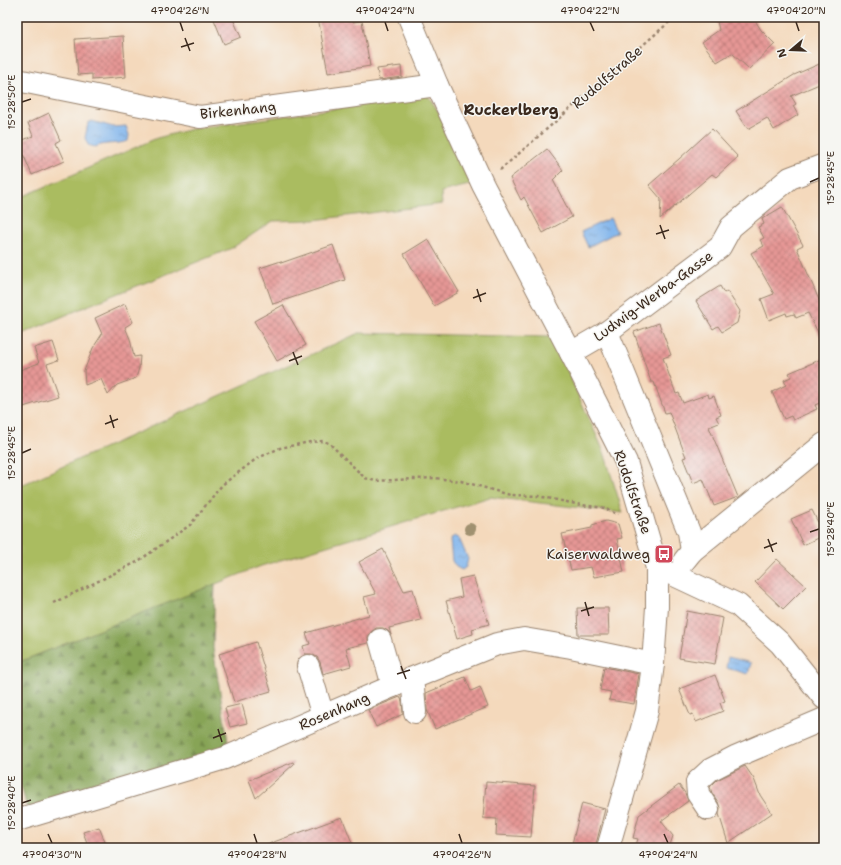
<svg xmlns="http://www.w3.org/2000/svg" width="841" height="865" viewBox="0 0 841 865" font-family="'Shantell Sans',sans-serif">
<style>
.grass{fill:#aabc60;stroke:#72733f}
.forest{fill:url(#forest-firs);stroke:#61673a}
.water{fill:url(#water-ripples);stroke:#5c6e85}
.building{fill:url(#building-cross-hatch)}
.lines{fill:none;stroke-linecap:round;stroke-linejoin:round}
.minor-casing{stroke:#98826d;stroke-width:24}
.path{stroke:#98826d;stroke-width:2.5;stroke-dasharray:3 3;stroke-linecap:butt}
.minor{stroke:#fff;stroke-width:22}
.tree{fill:#a09170}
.ticks{fill:none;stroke:#3b2a1e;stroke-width:1.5}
.labels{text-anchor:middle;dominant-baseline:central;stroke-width:3;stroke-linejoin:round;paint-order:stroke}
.street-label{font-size:14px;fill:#3b2a1e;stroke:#f6f6f2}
.poi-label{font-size:14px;fill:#3b2a1e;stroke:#f6f6f2;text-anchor:end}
.neighbourhood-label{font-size:15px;font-weight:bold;fill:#3b2a1e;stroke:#f6f6f2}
.neatline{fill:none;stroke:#3b2a1e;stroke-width:1.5}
.ticks-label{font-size:10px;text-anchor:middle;fill:#3b2a1e}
</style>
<defs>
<pattern id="forest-firs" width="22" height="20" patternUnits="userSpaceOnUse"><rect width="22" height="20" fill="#87a456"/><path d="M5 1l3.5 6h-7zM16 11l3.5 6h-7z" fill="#708647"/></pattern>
<pattern id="water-ripples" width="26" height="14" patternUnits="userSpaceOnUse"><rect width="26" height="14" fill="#7eb3ec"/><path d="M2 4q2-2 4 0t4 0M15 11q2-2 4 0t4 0" fill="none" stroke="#6892bf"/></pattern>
<pattern id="building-cross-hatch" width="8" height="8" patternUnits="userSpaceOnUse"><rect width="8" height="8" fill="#e69795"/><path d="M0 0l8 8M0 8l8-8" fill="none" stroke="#bc7b79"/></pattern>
</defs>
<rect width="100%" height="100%" fill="#f6f6f2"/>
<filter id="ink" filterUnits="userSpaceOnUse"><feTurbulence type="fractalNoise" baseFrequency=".025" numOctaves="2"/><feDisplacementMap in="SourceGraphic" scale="8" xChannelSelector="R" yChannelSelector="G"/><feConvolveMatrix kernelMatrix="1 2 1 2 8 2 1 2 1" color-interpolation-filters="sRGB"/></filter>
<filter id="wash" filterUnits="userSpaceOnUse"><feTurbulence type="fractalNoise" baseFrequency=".012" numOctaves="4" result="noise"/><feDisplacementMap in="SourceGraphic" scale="16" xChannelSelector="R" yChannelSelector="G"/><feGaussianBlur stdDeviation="0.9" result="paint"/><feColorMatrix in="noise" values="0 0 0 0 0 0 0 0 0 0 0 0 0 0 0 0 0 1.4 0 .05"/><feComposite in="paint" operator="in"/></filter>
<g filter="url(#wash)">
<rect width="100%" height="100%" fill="#f4d9bc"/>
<g class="grass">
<path d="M427,94L440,114L473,184L441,192L442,204L314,220L273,221L232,248L87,306L17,336V199L157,138L192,129L381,102Z"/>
<path d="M359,333L552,337L604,452L623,513L490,497L261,566L17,663V487Z"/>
</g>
<path class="forest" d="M215,584L213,648L229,748L27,808L17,771V663Z"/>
<g class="water">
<path d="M92,121L113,127L126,126L129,135L128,141C116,145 106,142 95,147L88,145L85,138L88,123Z"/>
<path d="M610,218L617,232L588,247L581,232Z"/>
<path d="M454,536L459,538L468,559L466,567L462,570L456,567L452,561L450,540Z"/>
<path d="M728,657L751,663L748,674L726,668Z"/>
</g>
<g id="blocks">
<g class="building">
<path d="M213,17H232L241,37L224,44Z"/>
<path d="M318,17H352L353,22L362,21L370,66L328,73Z"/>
<path d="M716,17H753L761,30L775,44L749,69L732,53L717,62L702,42L719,30Z"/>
<path d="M123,36L126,77L92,80V74L78,75L75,39Z"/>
<path d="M824,62V82L791,96L796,104L793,106L798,115L774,130L767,118L748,129L736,111L794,75Z"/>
<path d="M401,66L402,77L379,80L377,69Z"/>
<path d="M49,113L61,140L56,143L64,161L32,175L18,142L33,136L28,123Z"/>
<path d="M712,129L738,157L716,177L712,174L660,219L661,199L649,185L679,159Z"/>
<path d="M547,149L563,170L553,180L572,217L543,233L524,197L521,200L510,178Z"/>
<path d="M782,207L803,245L797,248L824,312V341L823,342L808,313L796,318L794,314L787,316L786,313L769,320L761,299L774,294L751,253L764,246L760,240L764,238L758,227L764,224L762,219Z"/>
<path d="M428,239L459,292L434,306L404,254Z"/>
<path d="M333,245L345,280L273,304L260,268L281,261V263Z"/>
<path d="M720,286L724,293L727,291L740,311L737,323L722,332L718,326L713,329L696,301Z"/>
<path d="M125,304L133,322L125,327L130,339L134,357L140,356L139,368L136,378L117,385L108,395L101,379L85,385L84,371L93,348L102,334L95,318Z"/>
<path d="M283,305L306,345L277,361L254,321Z"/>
<path d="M659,323L671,355L663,358L676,394L679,393L683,403L708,394L709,398L714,396L721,415L716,417L719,423L709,427L738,497L714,506L703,479L693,483L683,458L686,457L669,412L665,413L654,382H651L634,332Z"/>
<path d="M53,342L59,360L47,364L58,396L17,409V371L39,363L34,348Z"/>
<path d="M824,358V401L815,405L817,409L793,420L791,416L784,419L772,392L786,385L784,380L791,377L789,373Z"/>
<path d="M812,510L824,535L803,545L791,519Z"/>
<path d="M606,521L618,524L622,538L617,539L624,572L594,577L591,567L571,570L562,534L592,528V525Z"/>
<path d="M383,549L404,591L413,589L421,620L389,628L391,635L388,631L383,628H376L371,632L368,637V643L346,648L351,666L323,674L320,662L317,657L311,654H305L303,646L310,644L306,633L369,615L364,597L376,594L359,562Z"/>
<path d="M777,559L806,586L783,609L755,582Z"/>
<path d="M473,576L489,624L472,629L473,634L457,639L446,601L462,597L459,579Z"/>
<path d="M577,608H608L609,635H578Z"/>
<path d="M687,611L723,618L715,664L679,658Z"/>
<path d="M256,642L271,691L234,702L219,654Z"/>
<path d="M604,667L639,674L634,704L609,700L611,692L600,690Z"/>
<path d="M715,675L725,701L720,703L723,711L696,722L693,714L690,715L679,689Z"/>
<path d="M465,677L471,691L480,687L488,707L435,729L427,710L426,693Z"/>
<path d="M400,697L402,701L403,714L376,727L368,710Z"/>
<path d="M242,704L247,723L230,727L225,708Z"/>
<path d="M293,762L294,764L256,798L249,780Z"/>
<path d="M745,766L754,779L760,795L772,813L728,843L719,814L720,808L718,802L712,793L710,787L717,780Z"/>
<path d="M486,782L535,786L531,837L496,835L497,819L483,818Z"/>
<path d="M679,785L685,793L688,801L661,821L673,836L669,848H635L638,839L633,838L639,815Z"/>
<path d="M582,803L605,809L595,848H571Z"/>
<path d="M342,817L354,848H263V846Z"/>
<path d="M99,827L105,842L89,848L83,832Z"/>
</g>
</g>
</g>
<g filter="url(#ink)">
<use href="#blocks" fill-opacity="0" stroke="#98826d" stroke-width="1"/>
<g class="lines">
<g class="minor-casing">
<g id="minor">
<path d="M409,17L437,85L483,185L571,353L626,462L657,568V607L653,664L647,711L608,848"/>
<path d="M17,80L200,117L437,85"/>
<path d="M607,332L689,532L692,551"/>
<path d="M571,353L607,332L720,247L731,227L790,178L824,165"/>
<path d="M684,561L692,551L824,444"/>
<path d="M657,568L672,574L738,605L780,643L824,698"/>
<path d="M380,640L393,686"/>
<path d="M308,666L323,716"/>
<path d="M410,679L413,688L415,712"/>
<path d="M708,809L698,794L697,782L710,770L737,756L824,719"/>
<path d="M17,820L225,758L393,686L497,644L524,639L571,647L653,664"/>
</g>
</g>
<g class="path">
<path d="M500,170L675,17"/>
<path d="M54,603L137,562L190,525L222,485L256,459L280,448L310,442L323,441L329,443L365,478L375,481L434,478L461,481L510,495L538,496L581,505L605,508L618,515"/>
</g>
<use href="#minor" class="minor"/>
</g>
<circle class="tree" cx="470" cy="529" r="6"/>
</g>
<path class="ticks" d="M180,22L183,31M385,22L388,31M590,22L594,31M796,22L799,31M185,38L190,51M181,47L194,43M22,102L31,99M810,182L819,178M660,225L665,239M656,234L669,230M477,289L481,302M473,298L486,293M293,352L298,365M289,361L302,356M110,415L114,428M105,424L118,419M22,453L31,449M810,532L819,529M768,539L773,552M764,548L777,543M585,602L589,616M581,611L594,607M401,666L406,679M397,674L410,670M218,729L222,742M213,738L226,733M22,803L31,800M48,834L52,843M254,834L257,843M459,834L462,843M664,834L668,843"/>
<defs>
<g id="bus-square" transform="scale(1)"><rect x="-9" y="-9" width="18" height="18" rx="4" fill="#d1495b" stroke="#f6f6f2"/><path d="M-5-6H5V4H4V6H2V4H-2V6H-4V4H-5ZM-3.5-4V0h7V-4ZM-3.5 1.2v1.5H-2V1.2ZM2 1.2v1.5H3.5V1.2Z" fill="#fff"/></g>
</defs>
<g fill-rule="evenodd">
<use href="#bus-square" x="664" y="554"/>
</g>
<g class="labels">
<g class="street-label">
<text transform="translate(607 77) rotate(-41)">Rudolfstraße</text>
<text transform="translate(238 110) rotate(-6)">Birkenhang</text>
<text transform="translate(653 296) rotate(-36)">Ludwig-Werba-Gasse</text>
<text transform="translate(633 492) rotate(71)">Rudolfstraße</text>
<text transform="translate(334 711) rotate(-23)">Rosenhang</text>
</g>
<g class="poi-label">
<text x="650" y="554">Kaiserwaldweg</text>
</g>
<g class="neighbourhood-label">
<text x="511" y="110">Ruckerlberg</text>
</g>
</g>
<rect width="841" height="865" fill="none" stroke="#f6f6f2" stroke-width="44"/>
<g transform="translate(791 50) rotate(251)" stroke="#f6f6f2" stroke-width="3" paint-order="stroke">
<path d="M0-3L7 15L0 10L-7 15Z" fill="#3b2a1e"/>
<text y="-6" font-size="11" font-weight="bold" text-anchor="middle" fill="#3b2a1e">N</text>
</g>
<rect x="22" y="22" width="797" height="821" class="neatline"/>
<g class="ticks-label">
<text x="180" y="14">47°04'26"N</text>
<text x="385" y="14">47°04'24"N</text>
<text x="590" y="14">47°04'22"N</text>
<text x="796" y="14">47°04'20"N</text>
<text transform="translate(11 102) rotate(-90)" y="4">15°28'50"E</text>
<text transform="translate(830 178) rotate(-90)" y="4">15°28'45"E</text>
<text transform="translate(11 453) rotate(-90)" y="4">15°28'45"E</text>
<text transform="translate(830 529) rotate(-90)" y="4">15°28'40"E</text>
<text transform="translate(11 803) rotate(-90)" y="4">15°28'40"E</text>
<text x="52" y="858">47°04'30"N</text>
<text x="257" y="858">47°04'28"N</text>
<text x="462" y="858">47°04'26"N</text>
<text x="668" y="858">47°04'24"N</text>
</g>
</svg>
